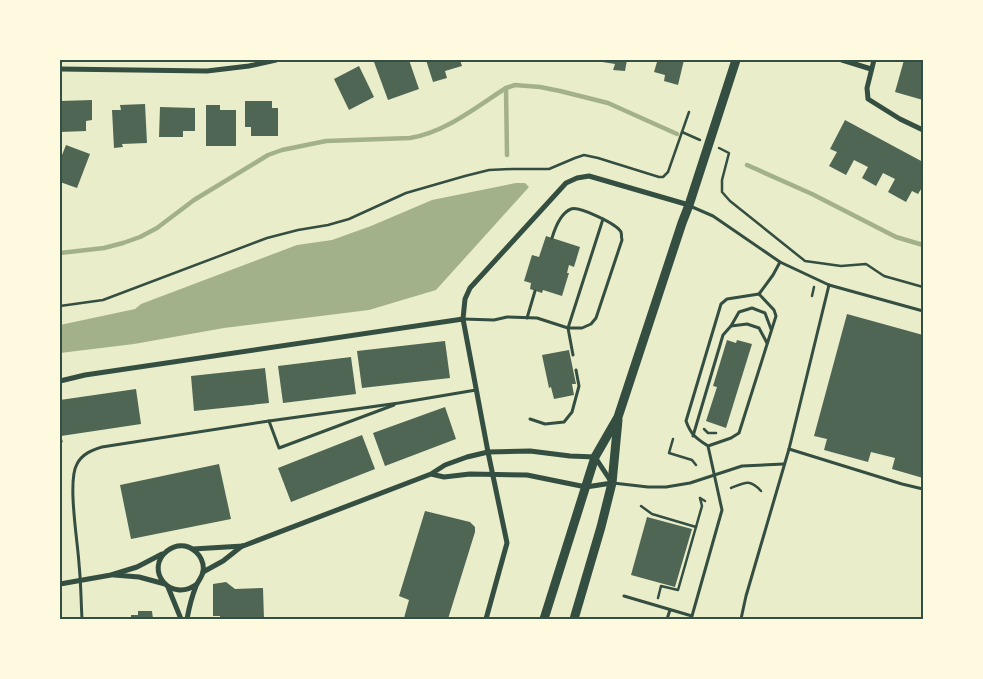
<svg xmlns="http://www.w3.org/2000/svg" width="983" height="679" viewBox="0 0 983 679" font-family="Quicksand,sans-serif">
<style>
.water{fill:#a3b18a}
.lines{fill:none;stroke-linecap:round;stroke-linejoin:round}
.stream{stroke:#a3b18a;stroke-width:4.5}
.building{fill:#4f6655}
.path{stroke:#344e41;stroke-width:2.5}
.service{stroke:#344e41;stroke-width:3}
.minor{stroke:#344e41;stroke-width:5}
.secondary{stroke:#344e41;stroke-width:9}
.neatline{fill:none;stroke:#344e41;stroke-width:2}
</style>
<rect width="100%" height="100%" fill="#e9edc9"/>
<path class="water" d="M516,183H525L529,187L436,290L369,310L224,328L134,344L60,353V325L135,309L141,304L297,245L332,240L371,226L432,200Z"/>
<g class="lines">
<g class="stream">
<path d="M506,88L507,155"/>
<path d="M747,165L812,194L896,237L923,245"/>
<path d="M60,253L104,248L123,243L140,237L157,228L194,200L268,155L282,150L326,141L410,138C446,132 476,107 506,88L515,85L540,87L560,91L608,103L677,134"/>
</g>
</g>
<g class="building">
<path d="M379,60H409L419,89L388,100L374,62Z"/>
<path d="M426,60H460L462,66L445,71L447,78L433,82Z"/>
<path d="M596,60H627L625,71L613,70L615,64L596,61Z"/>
<path d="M651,60H684L678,85L664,81L665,75L654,72L657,62Z"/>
<path d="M904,60H923V100L895,92Z"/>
<path d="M359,66L374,97L349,110L334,79Z"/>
<path d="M92,100V120L86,121V131L60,132V101Z"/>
<path d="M245,101H272V108H278V136H251V127H245Z"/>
<path d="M145,104L147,143L122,144L123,147L114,148L112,110H121L120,105Z"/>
<path d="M206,105H220V110H236V146H206Z"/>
<path d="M160,107L195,108V131H183V137H159Z"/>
<path d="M845,120L923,162V186L918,194L912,191L906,202L888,192L895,179L883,173L876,186L862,178L868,167L854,160L846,175L829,166L837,152L830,149Z"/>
<path d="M66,145L90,154L77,188L60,182V160Z"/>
<path d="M546,236L580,247L574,267L569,265L567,273H569L562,296L543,290L542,293L530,289L531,283L524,281L532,255L539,257Z"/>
<path d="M847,314L923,335V478L892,469L895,458L871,452L868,462L824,450L827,439L814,436Z"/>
<path d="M727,340L736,343L737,340L752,344L726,428L706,421L717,387L713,386Z"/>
<path d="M445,341L450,378L362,388L357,351Z"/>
<path d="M569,350L576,384H572L574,395L554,399L551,387L549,388L542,355Z"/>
<path d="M351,357L356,394L283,403L278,366Z"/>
<path d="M265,368L269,403L194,411L191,376Z"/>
<path d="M136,389L141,424L61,436L63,442L60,443V400Z"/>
<path d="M445,407L456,439L385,466L373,433Z"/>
<path d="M362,435L375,469L291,502L278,468Z"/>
<path d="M219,464L231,519L131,539L120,485Z"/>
<path d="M425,511L470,522L475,527V532L448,619L404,618L409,600L399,596Z"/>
<path d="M647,517L692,529L675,587L631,575Z"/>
<path d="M226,582L235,589L263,588L264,619H220V616H213V584Z"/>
<path d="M138,611H152L153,619H131V615H138Z"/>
</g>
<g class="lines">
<g class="path">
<path d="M682,132L700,140"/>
<path d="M719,148L729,153L722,180V192L730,201L805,261L841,266L866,264L884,276L923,287"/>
<path d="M812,296L814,287"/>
<path d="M60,306L103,300L267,238L298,230L328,225L349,219L406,193L465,176L489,170L512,169H549L575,158L584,155L598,158L659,177H663L668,172L689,112"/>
<path d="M704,429L708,433H716"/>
<path d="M673,439L669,453L692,460L696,465"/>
<path d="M731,488C746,482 750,479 761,491"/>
<path d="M700,498L705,501"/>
<path d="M641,506L652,514L696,527"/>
<path d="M658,598L661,586L678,590L702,506L700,498"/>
</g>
<g class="service">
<path d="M690,206L713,216L780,262L829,285L923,311"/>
<path d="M759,294L773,275L780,262"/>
<path d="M527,318L535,291"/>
<path d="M463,319L494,320L507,317L537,318L568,328H582L591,324L596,318L622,240C621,237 622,235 621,232C617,224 579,206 571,209C561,213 555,228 552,238"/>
<path d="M731,326L739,312L752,308L765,313L771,329"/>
<path d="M573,355L568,328L603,219"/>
<path d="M530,419L545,424L564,422L572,412L579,386L576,370"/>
<path d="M269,421L279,448L394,405"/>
<path d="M693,436L723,335L731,326L747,324L759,328L767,343"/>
<path d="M789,449L902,484L923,489"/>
<path d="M613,483L648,487H666L690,483L742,466L784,464"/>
<path d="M624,596L692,616L722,510L708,446C696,438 691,435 686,421L721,304L727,299L759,294L774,310L776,316L739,433L731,438L708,446"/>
<path d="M82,619C81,601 81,583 79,564C78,543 67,481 77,464C82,454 92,450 102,447L269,421L399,403L476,390"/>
<path d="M667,619L670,610"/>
<path d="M741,619L746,596L789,449L829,285"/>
</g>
<g class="minor">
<path d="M842,60L871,69"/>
<path d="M874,60L867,88L868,99L900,119L923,130"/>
<path d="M60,69L207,71L249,66L276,60"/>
<path d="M463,319L465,299L470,288L566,183L577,178L589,176L689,205"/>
<path d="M60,381L85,375L463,319L488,452L507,543L486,619"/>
<path d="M193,549L243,546L431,474L445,465L467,457L488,452L530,451L570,456L595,457L612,483L586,487L527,475L470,474L444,477L431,474"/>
<path d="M203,572L223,561L242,546"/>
<path d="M114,575L139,577L165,584"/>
<path d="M60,584L111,575L137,567L162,554"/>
<path d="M168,587L181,619"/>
<path d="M187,619C189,608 192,596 196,586C198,581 202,577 203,572C205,560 197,549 185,546C179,545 172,547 167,551C144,569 170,604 197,584"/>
</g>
<g class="secondary">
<path d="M544,619L595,457L618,417L682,223L689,205L736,60"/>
<path d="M574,619L601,527L612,483L618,420"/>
</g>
</g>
<rect width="983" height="679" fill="none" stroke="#fefae0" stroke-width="122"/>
<rect x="61" y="61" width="861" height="557" class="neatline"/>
</svg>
